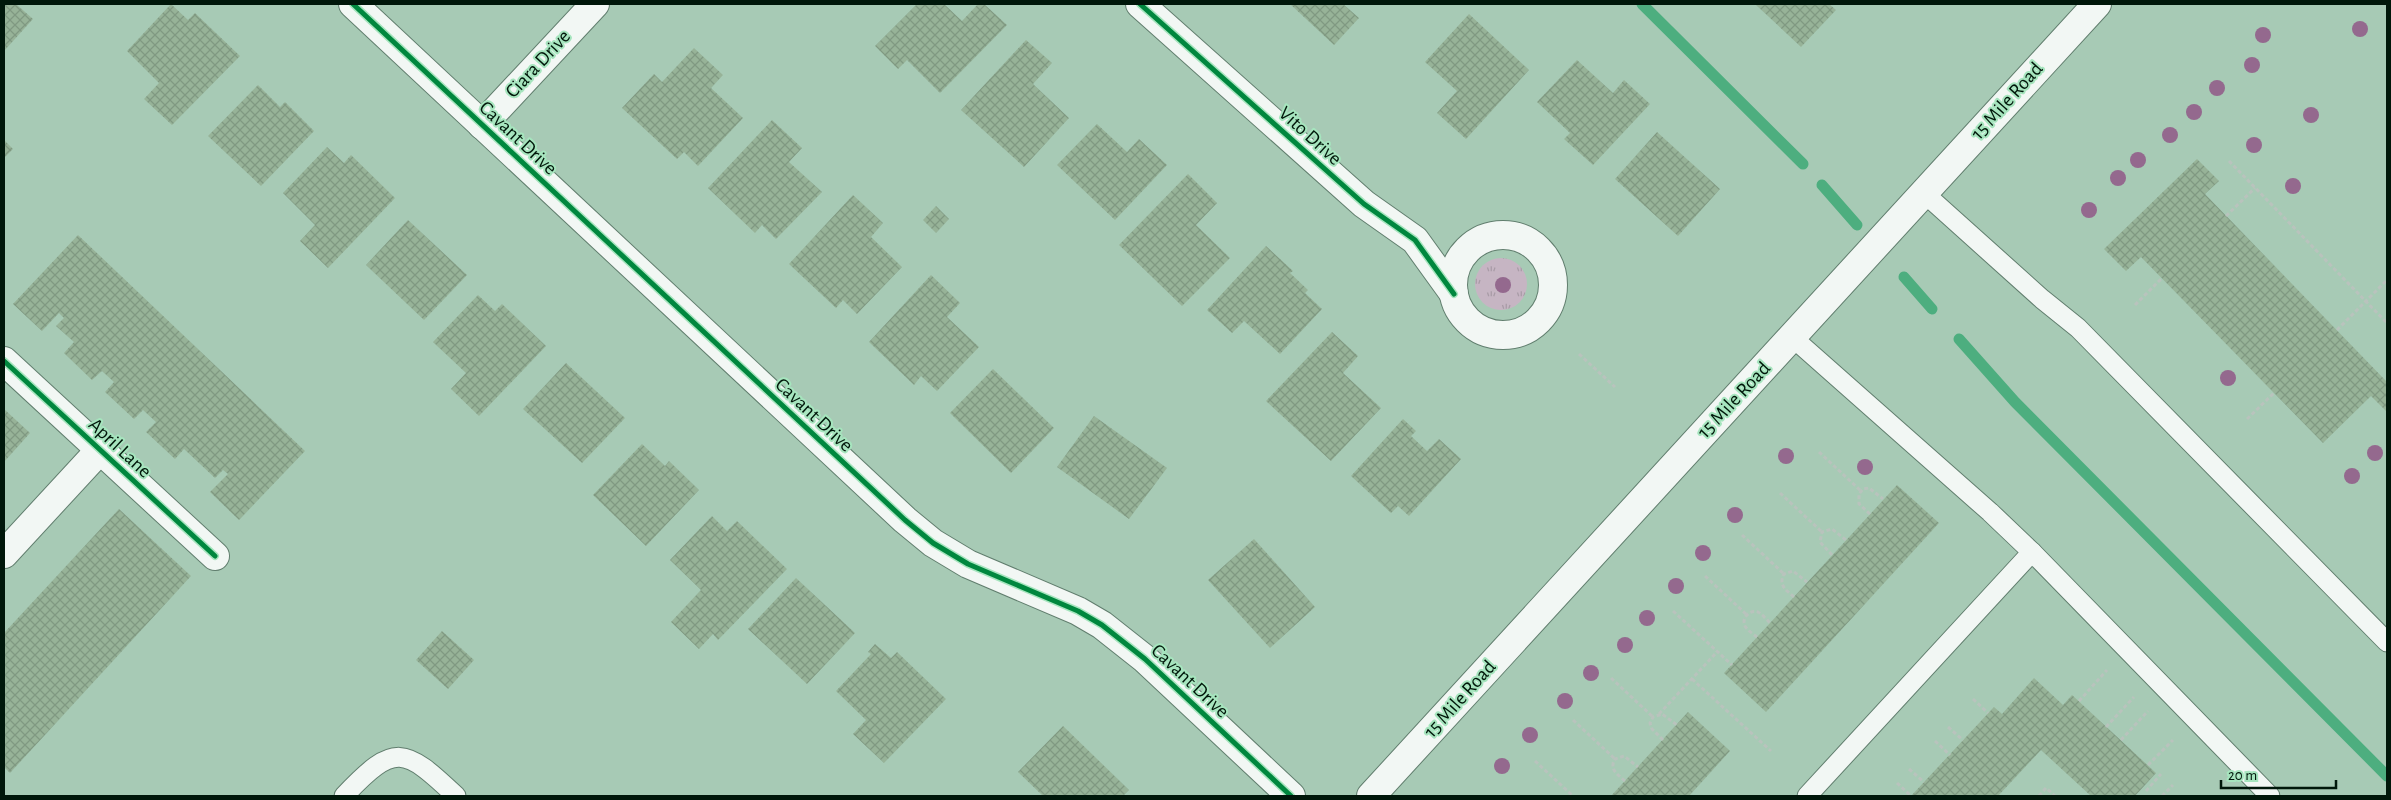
<svg xmlns="http://www.w3.org/2000/svg" width="2391" height="800" viewBox="0 0 2391 800" font-family="'Alegreya Sans',sans-serif">
<style>
.grass{fill:url(#grass-tufts)}
.lines{fill:none;stroke-linecap:round;stroke-linejoin:round}
.stream{stroke:#4dae7f;stroke-width:11}
.building{fill:url(#building-cross-hatch)}
.service-casing{stroke:#617e6e;stroke-width:21}
.minor-casing{stroke:#617e6e;stroke-width:30}
.secondary-casing{stroke:#617e6e;stroke-width:30}
.path{stroke:#b9c3bd;stroke-width:3;stroke-dasharray:4 2.5;stroke-linecap:butt}
.service{stroke:#f2f7f4;stroke-width:19}
.minor{stroke:#f2f7f4;stroke-width:28}
.secondary{stroke:#f2f7f4;stroke-width:28}
.cycleway-casing{stroke:#a6e5be;stroke-width:8}
.cycleway{stroke:#00873e;stroke-width:5}
.tree{fill:#94698e}
.labels{text-anchor:middle;dominant-baseline:central;stroke-width:4;stroke-linejoin:round;paint-order:stroke}
.street-label{font-size:20px;fill:#00170a;stroke:#a6e5be}
</style>
<defs>
<pattern id="grass-tufts" width="24" height="20" patternUnits="userSpaceOnUse" patternTransform="scale(1.25)"><rect width="24" height="20" fill="#c6b5c3"/><path d="M3 7l-1-3M5 7V3M7 7l1-3M15 17l-1-3M17 17v-4M19 17l1-3" fill="none" stroke="#a89ba6"/></pattern>
<pattern id="building-cross-hatch" width="8" height="8" patternUnits="userSpaceOnUse" patternTransform="scale(1.25)"><rect width="8" height="8" fill="#97b398"/><path d="M0 0l8 8M0 8l8-8" fill="none" stroke="#809982"/></pattern>
</defs>
<rect width="100%" height="100%" fill="#a7cab5"/>
<circle class="grass" cx="1501" cy="284" r="26"/>
<g class="lines">
<g class="stream">
<path d="M1642,4L1803,164"/>
<path d="M1822,185L1857,225"/>
<path d="M1904,277L1932,309"/>
<path d="M1959,339L2015,402L2387,776"/>
</g>
</g>
<g class="building">
<path d="M4,4H16L33,19L4,51Z"/>
<path d="M171,4L188,20L195,13L240,56L172,125L144,99L159,83L127,51Z"/>
<path d="M917,4H944L962,21L978,4H984L1007,25L940,93L907,60L898,69L875,46Z"/>
<path d="M1290,4H1343L1359,18L1334,45Z"/>
<path d="M1755,4H1829L1836,10L1801,47Z"/>
<path d="M1469,14L1529,70L1466,139L1437,113L1457,91L1425,62Z"/>
<path d="M1026,40L1052,63L1033,84L1069,118L1024,167L961,110Z"/>
<path d="M694,48L723,75L711,88L743,118L698,166L684,152L677,159L622,108L654,74L662,82Z"/>
<path d="M1577,60L1613,93L1624,80L1650,104L1593,165L1564,139L1570,133L1537,102Z"/>
<path d="M258,85L280,107L285,102L314,131L261,186L208,136Z"/>
<path d="M772,120L802,148L789,162L822,192L776,239L762,225L755,233L708,188Z"/>
<path d="M1097,124L1127,152L1139,139L1167,165L1115,220L1057,165Z"/>
<path d="M1657,132L1720,189L1678,236L1615,179Z"/>
<path d="M4,140L13,149L4,158Z"/>
<path d="M327,147L344,163L351,155L395,198L328,268L300,241L315,225L283,193Z"/>
<path d="M2197,159L2219,181L2205,194L2387,382V412L2371,396L2323,443L2141,257L2126,271L2104,249Z"/>
<path d="M1188,174L1217,203L1196,225L1230,258L1182,306L1119,245Z"/>
<path d="M853,195L883,223L871,237L902,267L857,314L843,300L836,308L789,264Z"/>
<path d="M936,206L949,219L936,233L923,220Z"/>
<path d="M408,220L467,275L424,320L366,265Z"/>
<path d="M78,235L305,451L239,520L210,492L228,474L223,470L215,478L184,449L175,459L146,432L156,422L143,410L134,419L105,392L114,382L102,371L92,380L64,353L74,342L56,326L64,318L59,313L42,331L13,304Z"/>
<path d="M1266,246L1293,271L1290,273L1308,290L1305,293L1322,309L1280,354L1244,321L1232,333L1207,310Z"/>
<path d="M931,275L960,303L947,317L979,347L937,391L921,376L914,385L869,342Z"/>
<path d="M478,295L495,311L502,304L546,346L479,416L451,389L466,373L433,342Z"/>
<path d="M1332,332L1358,356L1343,373L1381,408L1331,461L1266,401Z"/>
<path d="M566,363L625,418L582,463L523,409Z"/>
<path d="M993,369L1054,428L1011,473L950,413Z"/>
<path d="M4,409L30,433L4,462Z"/>
<path d="M1094,416L1167,468L1129,519L1057,467Z"/>
<path d="M1403,419L1416,431L1411,436L1427,451L1439,439L1461,459L1409,516L1398,506L1391,513L1351,476Z"/>
<path d="M642,444L665,466L669,461L699,490L646,546L593,495Z"/>
<path d="M1897,485L1939,523L1766,712L1724,673Z"/>
<path d="M119,509L191,576L10,773L4,767V633Z"/>
<path d="M712,516L727,531L737,521L787,569L718,640L713,634L699,649L671,622L701,590L670,560Z"/>
<path d="M1254,539L1315,607L1270,648L1208,580Z"/>
<path d="M796,578L855,633L807,684L748,629Z"/>
<path d="M442,631L474,660L448,689L416,660Z"/>
<path d="M875,644L891,658L897,652L946,699L884,763L853,734L866,720L836,691L871,654L868,652Z"/>
<path d="M2034,678L2063,705L2072,695L2156,773L2135,796H2091L2041,750L1998,796H1911L1994,707L2002,714Z"/>
<path d="M1688,712L1730,751L1689,796H1611Z"/>
<path d="M1063,726L1129,790L1123,796H1043L1018,772Z"/>
</g>
<g class="lines">
<g class="service-casing">
<g id="service">
<path d="M1924,193L2042,299L2078,328L2387,642"/>
<path d="M1792,337L1990,512L2032,552L2270,796"/>
<path d="M344,796C395,742 404,747 456,796"/>
<path d="M1807,796L2032,552"/>
</g>
</g>
<g class="minor-casing">
<g id="minor">
<path d="M353,4L905,520L933,543L968,564L1078,611L1102,625L1145,659L1291,796"/>
<path d="M1140,4L1364,204L1415,240L1454,294"/>
<path d="M482,125L595,4"/>
<circle cx="1503" cy="285" r="50"/>
<path d="M4,361L215,556"/>
<path d="M4,554L100,450"/>
</g>
</g>
<g class="secondary-casing">
<path id="secondary" d="M1371,796L2097,4"/>
</g>
<g class="path">
<path d="M2229,161L2387,323"/>
<path d="M2226,216L2255,188"/>
<path d="M2135,305L2162,278"/>
<path d="M2337,330L2387,280"/>
<path d="M1579,354L1615,387"/>
<path d="M2247,419L2274,393"/>
<path d="M1819,452L1861,491"/>
<path d="M1780,493L1822,532"/>
<path d="M1870,514L1859,504V494L1863,489L1869,488L1883,499"/>
<path d="M1742,535L1784,574"/>
<path d="M1832,555L1820,542L1822,532L1832,529L1846,540"/>
<path d="M1705,576L1747,615"/>
<path d="M1794,597C1786,590 1778,585 1784,574L1793,571L1807,582"/>
<path d="M1673,611L1732,665"/>
<path d="M1757,637C1753,634 1747,630 1745,626C1741,618 1750,609 1758,612C1762,614 1767,620 1770,623"/>
<path d="M1611,678L1653,717"/>
<path d="M1692,679L1771,751"/>
<path d="M1973,699L1988,713"/>
<path d="M2079,701L2107,670"/>
<path d="M1659,714L1717,652"/>
<path d="M1573,720L1615,759"/>
<path d="M1948,727L1963,740"/>
<path d="M2106,727L2134,697"/>
<path d="M1663,740L1652,729L1650,723L1653,717L1662,714L1677,725"/>
<path d="M2121,740L2148,711"/>
<path d="M1935,741L1950,755"/>
<path d="M1535,761L1573,796"/>
<path d="M2148,765L2173,740"/>
<path d="M1909,769L1924,782"/>
<path d="M1625,781C1617,774 1609,769 1615,759L1624,756L1638,767"/>
<path d="M1897,783L1911,796"/>
<path d="M2146,791L2161,774"/>
<path d="M2039,796L2046,788L2055,796"/>
<path d="M2162,796L2173,785"/>
</g>
<use href="#service" class="service"/>
<use href="#minor" class="minor"/>
<use href="#secondary" class="secondary"/>
<g class="cycleway-casing">
<g id="cycleway">
<path d="M353,4L905,520L933,543L968,564L1078,611L1102,625L1145,659L1291,796"/>
<path d="M1140,4L1364,204L1415,240L1454,294"/>
<path d="M4,361L215,556"/>
</g>
</g>
<use href="#cycleway" class="cycleway"/>
</g>
<g class="tree">
<circle cx="2360" cy="29" r="8"/>
<circle cx="2263" cy="35" r="8"/>
<circle cx="2252" cy="65" r="8"/>
<circle cx="2217" cy="88" r="8"/>
<circle cx="2194" cy="112" r="8"/>
<circle cx="2311" cy="115" r="8"/>
<circle cx="2170" cy="135" r="8"/>
<circle cx="2254" cy="145" r="8"/>
<circle cx="2138" cy="160" r="8"/>
<circle cx="2118" cy="178" r="8"/>
<circle cx="2293" cy="186" r="8"/>
<circle cx="2089" cy="210" r="8"/>
<circle cx="1503" cy="285" r="8"/>
<circle cx="2228" cy="378" r="8"/>
<circle cx="2375" cy="453" r="8"/>
<circle cx="1786" cy="456" r="8"/>
<circle cx="1865" cy="467" r="8"/>
<circle cx="2352" cy="476" r="8"/>
<circle cx="1735" cy="515" r="8"/>
<circle cx="1703" cy="553" r="8"/>
<circle cx="1676" cy="586" r="8"/>
<circle cx="1647" cy="618" r="8"/>
<circle cx="1625" cy="645" r="8"/>
<circle cx="1591" cy="673" r="8"/>
<circle cx="1565" cy="701" r="8"/>
<circle cx="1530" cy="735" r="8"/>
<circle cx="1502" cy="766" r="8"/>
</g>
<g class="labels">
<g class="street-label">
<text transform="translate(538 64) rotate(-47)">Ciara Drive</text>
<text transform="translate(2007 101) rotate(-48)">15 Mile Road</text>
<text transform="translate(1310 136) rotate(42)">Vito Drive</text>
<text transform="translate(518 138) rotate(43)">Cavant Drive</text>
<text transform="translate(1734 400) rotate(-47)">15 Mile Road</text>
<text transform="translate(814 415) rotate(43)">Cavant Drive</text>
<text transform="translate(120 448) rotate(43)">April Lane</text>
<text transform="translate(1190 681) rotate(43)">Cavant Drive</text>
<text transform="translate(1460 699) rotate(-48)">15 Mile Road</text>
</g>
</g>
<rect width="2391" height="800" fill="none" stroke="#00170a" stroke-width="10"/>
<path d="M2221 780v8h115v-8" fill="none" stroke="#00170a" stroke-width="2.5"/>
<text x="2228" y="780" font-size="15" fill="#00170a" stroke="#a6e5be" stroke-width="4" paint-order="stroke">20 m</text>
</svg>
